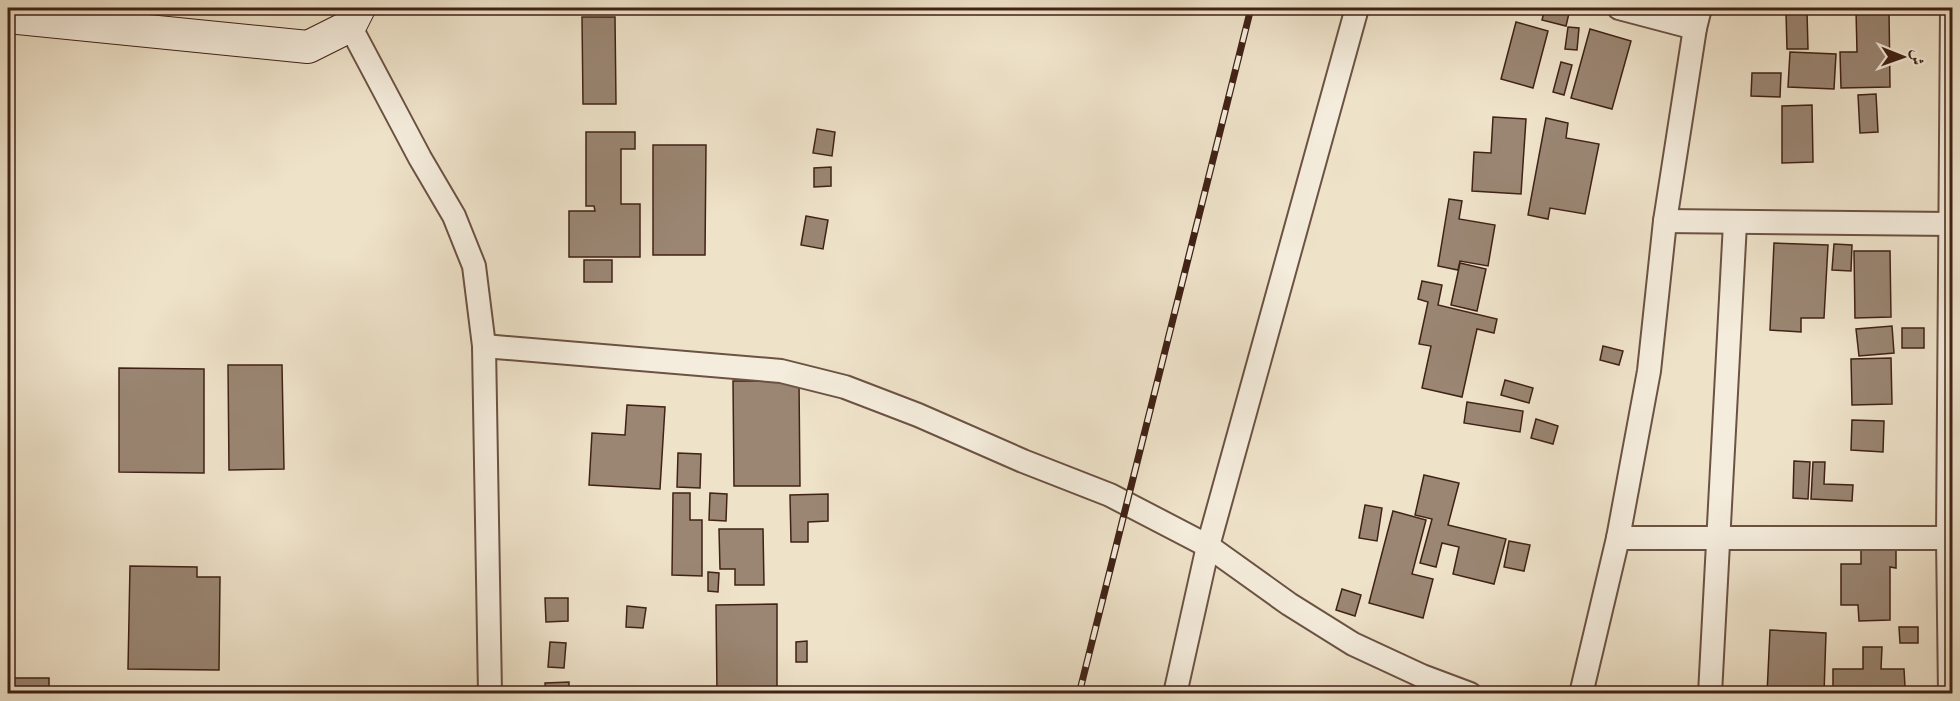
<svg xmlns="http://www.w3.org/2000/svg" width="1960" height="701" viewBox="0 0 1960 701" font-family="'IM FELL French Canon',Amiri,serif">
<style>
.building{fill:#9a8673;stroke:#402216;stroke-width:1.5}
.lines{fill:none;stroke-linecap:round;stroke-linejoin:round}
.street-casing{stroke:#6c5243;stroke-width:26}
.secondary-casing{stroke:#402216;stroke-width:34}
.street{stroke:#f4ecdc;stroke-width:22}
.secondary{stroke:#f4ecdc;stroke-width:32}
.rail-casing{stroke:#402216;stroke-width:7}
.rail{stroke:#f4ecdc;stroke-width:4.5;stroke-dasharray:14;stroke-linecap:butt}
</style>
<rect width="100%" height="100%" fill="#eee2c9"/>
<filter id="stains"><feTurbulence type="fractalNoise" baseFrequency=".00333" numOctaves="4"/><feColorMatrix values="0 0 0 0 .2 0 0 0 0 .09 0 0 0 0 .02 0 0 0 .5 -.17"/></filter>
<radialGradient id="worn" r=".72"><stop offset=".6" stop-color="#630" stop-opacity="0"/><stop offset="1" stop-color="#630" stop-opacity=".3"/></radialGradient>
<g class="building">
<path d="M1545,8L1570,9L1566,26L1542,20Z"/>
<path d="M1856,10H1889L1890,87L1841,88L1840,52H1857Z"/>
<path d="M1807,11L1808,49H1787L1786,12Z"/>
<path d="M582,17H615L616,104H583Z"/>
<path d="M1516,22L1548,31L1533,88L1501,79Z"/>
<path d="M1568,27L1579,28L1577,50L1565,49Z"/>
<path d="M1590,29L1631,41L1612,109L1571,98Z"/>
<path d="M1790,52L1836,54L1834,89L1788,87Z"/>
<path d="M1561,62L1572,65L1564,95L1553,92Z"/>
<path d="M1752,73H1781L1780,97L1751,96Z"/>
<path d="M1876,94L1878,132L1860,133L1858,95Z"/>
<path d="M1812,105L1813,162L1782,163V106Z"/>
<path d="M1493,117L1526,119L1521,194L1472,191L1474,152L1491,153Z"/>
<path d="M1546,118L1568,123L1566,138L1599,144L1585,214L1550,208L1548,219L1528,215Z"/>
<path d="M817,129L835,132L832,156L813,153Z"/>
<path d="M586,132H635V149H621V204H640V257H569V211H595L594,206H586Z"/>
<path d="M653,145H706L705,255H653Z"/>
<path d="M831,167V186L814,187V168Z"/>
<path d="M1449,199L1462,201L1459,219L1495,225L1488,266L1460,261L1458,270L1438,266Z"/>
<path d="M806,216L828,220L823,249L801,245Z"/>
<path d="M1774,243L1828,245L1824,318H1801V332L1770,330Z"/>
<path d="M1834,244L1852,245L1851,271L1832,270Z"/>
<path d="M1854,251H1890L1891,317L1855,318Z"/>
<rect x="584" y="260" width="28" height="22"/>
<path d="M1460,263L1486,269L1477,311L1451,305Z"/>
<path d="M1422,281L1442,285L1438,305L1497,319L1494,333L1477,329L1462,397L1422,388L1431,346L1419,344L1428,302L1418,299Z"/>
<path d="M1892,326L1894,353L1859,356L1856,329Z"/>
<rect x="1902" y="328" width="22" height="20"/>
<path d="M1603,346L1623,351L1619,365L1600,360Z"/>
<path d="M1891,358L1892,404L1852,405L1851,359Z"/>
<path d="M228,365H282L284,469L229,470Z"/>
<path d="M119,368L204,369V473L119,472Z"/>
<path d="M1505,380L1533,388L1529,403L1501,395Z"/>
<path d="M733,381H799L800,486H734Z"/>
<path d="M1467,402L1523,411L1520,432L1464,423Z"/>
<path d="M627,405L665,407L660,489L589,485L592,433L625,435Z"/>
<path d="M1536,419L1558,426L1553,444L1531,438Z"/>
<path d="M1852,420L1884,421L1883,452L1851,450Z"/>
<path d="M678,453L701,454L700,488L677,487Z"/>
<path d="M1794,461L1810,462L1808,499L1793,498Z"/>
<path d="M1813,462H1825L1824,484L1853,485L1852,501L1811,499Z"/>
<path d="M1424,475L1459,483L1448,525L1506,539L1494,584L1453,574L1459,547L1442,543L1436,567L1420,563L1432,519L1415,515Z"/>
<path d="M673,493H690V520H702V576L672,575Z"/>
<path d="M710,493L727,494L726,521L709,520Z"/>
<path d="M828,494V521L808,522V542H791L790,495Z"/>
<path d="M1365,505L1382,508L1377,541L1359,538Z"/>
<path d="M1393,511L1426,520L1412,574L1433,579L1423,618L1369,603Z"/>
<path d="M719,529H763L764,585H735V569H720Z"/>
<path d="M1509,541L1530,545L1524,571L1504,567Z"/>
<path d="M1861,548H1896V568L1890,567V620L1859,621L1858,605H1841V564H1861Z"/>
<path d="M130,566L197,567V577H220L219,670L128,669Z"/>
<path d="M708,572L719,573L718,592L708,591Z"/>
<path d="M1342,589L1361,595L1355,616L1336,610Z"/>
<path d="M545,598H568V621L546,622Z"/>
<path d="M777,604V694H717L716,605Z"/>
<path d="M627,606L646,608L643,628L626,627Z"/>
<path d="M1899,627H1918V643H1900Z"/>
<path d="M1770,630L1826,633L1824,694H1767Z"/>
<path d="M807,641V662H796V642Z"/>
<path d="M550,642L566,643L564,668L548,667Z"/>
<path d="M1863,647H1882L1881,669H1904L1905,687H1883V694H1833V669H1863Z"/>
<rect x="8" y="678" width="41" height="16"/>
<path d="M569,682V694H546L545,683Z"/>
<path d="M1888,690L1918,691L1917,694H1887Z"/>
</g>
<g class="lines">
<g class="street-casing">
<g id="street">
<path d="M1619,8L1695,28"/>
<path d="M350,26L420,158L454,216L474,266L484,346L490,694"/>
<path d="M1665,221L1952,224"/>
<path d="M484,346L781,371L845,387L918,415L1023,461L1110,495L1208,546L1289,604L1353,644L1422,676L1470,694"/>
<path d="M1618,538H1952"/>
<path d="M1175,694L1208,546L1357,8"/>
<path d="M1581,694L1618,538L1649,371L1665,221L1695,28L1700,8"/>
<path d="M1710,694L1735,223"/>
<path d="M1950,694L1948,538L1952,8"/>
</g>
</g>
<g class="secondary-casing">
<path id="secondary" d="M8,17L308,47L350,26L359,8"/>
</g>
<use href="#street" class="street"/>
<use href="#secondary" class="secondary"/>
<g class="rail-casing">
<path id="rail" d="M1079,694L1251,8"/>
</g>
<use href="#rail" class="rail"/>
</g>
<rect width="1960" height="701" fill="none" stroke="#eee2c9" stroke-width="30"/>
<rect x="9" y="9" width="1942" height="683" fill="none" stroke="#402216" stroke-width="3"/>
<rect x="15" y="15" width="1930" height="671" fill="none" stroke="#402216" stroke-width="1.5"/>
<g transform="translate(1903 57) rotate(91)" stroke="#f4ecdc" stroke-width="4.5" paint-order="stroke">
<path d="M0-4.5L10 22L0 15L-10 22Z" fill="#402216"/>
<text y="-9" font-size="16" font-weight="bold" text-anchor="middle" fill="#402216">ش</text>
</g>
<rect width="100%" height="100%" filter="url(#stains)"/>
<rect width="100%" height="100%" fill="url(#worn)"/>
</svg>
